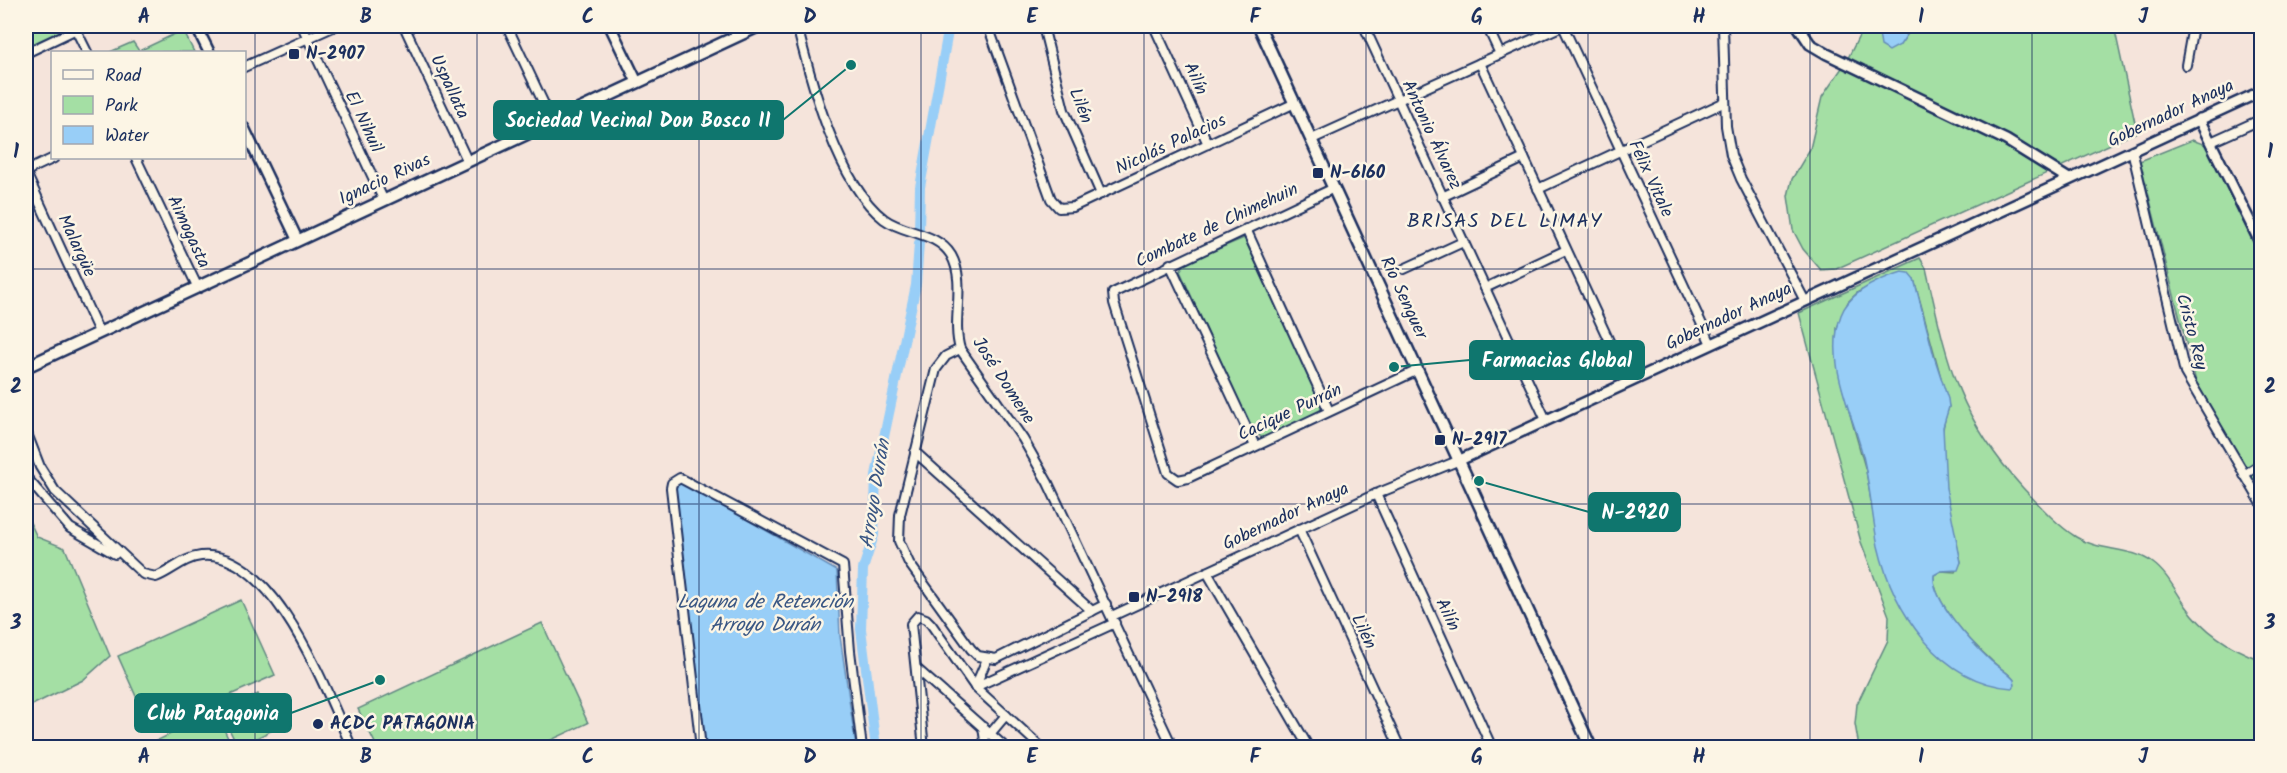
<svg xmlns="http://www.w3.org/2000/svg" width="2287" height="773" viewBox="0 0 2287 773" font-family="Kalam,sans-serif">
<style>
.green{fill:#a4dfa4;stroke:#608781;stroke-width:1.5;fill-rule:evenodd}
.water{fill:#98cef7;stroke:#668eba;stroke-width:1.5}
.lines{fill:none;stroke-linecap:round;stroke-linejoin:round}
.canal{stroke:#98cef7;stroke-width:10}
.minor-casing{stroke:#1b2f5e;stroke-width:12}
.tertiary-casing{stroke:#1b2f5e;stroke-width:14}
.secondary-casing{stroke:#1b2f5e;stroke-width:15}
.minor{stroke:#fcf5e5;stroke-width:8}
.tertiary{stroke:#fcf5e5;stroke-width:9}
.secondary{stroke:#fcf5e5;stroke-width:10}
.grid{fill:none;stroke:#1b2f5e;stroke-width:1.5;stroke-opacity:0.55}
.poi-dot{fill:#1b2f5e;stroke:#fcf5e5;stroke-width:2}
.labels{text-anchor:middle;dominant-baseline:central;stroke-width:5;stroke-linejoin:round;paint-order:stroke}
.poi-label{font-size:18px;font-weight:bold;fill:#1b2f5e;stroke:#fcf5e5;text-anchor:start}
.street-label{font-size:18px;fill:#1b2f5e;stroke:#fcf5e5}
.neighbourhood-label{font-size:20px;letter-spacing:1.5px;fill:#1b2f5e;stroke:#fcf5e5}
.water-label{font-size:20px;font-style:italic;fill:#3a5784;stroke:#fcf5e5}
.leader{fill:none;stroke:#0f766e;stroke-width:2}
.callout-dot{fill:#0f766e;stroke:#fcf5e5;stroke-width:2}
.callout{fill:#0f766e;stroke:#0f766e;stroke-width:2}
.callout-label{font-size:20px;text-anchor:middle;font-weight:bold;fill:#fff}
.neatline{fill:none;stroke:#1b2f5e;stroke-width:2}
.grid-label{font-size:20px;text-anchor:middle;font-weight:bold;fill:#1b2f5e}
</style>
<rect width="100%" height="100%" fill="#f5e4db"/>
<filter id="ink" filterUnits="userSpaceOnUse"><feTurbulence type="fractalNoise" baseFrequency=".0167" numOctaves="2"/><feDisplacementMap in="SourceGraphic" scale="12" xChannelSelector="R" yChannelSelector="G"/><feConvolveMatrix kernelMatrix="1 2 1 2 8 2 1 2 1" color-interpolation-filters="sRGB"/></filter>
<g filter="url(#ink)">
<g class="green">
<path d="M26,26H64L57,35L26,49Z"/>
<path d="M1864,26H1878V29L1900,45L1913,26H2114L2137,132L1836,269L1821,270L1803,249L1793,230L1788,196L1792,179L1810,149L1822,97L1846,62Z"/>
<path d="M183,30L194,52H110L133,42L139,51Z"/>
<path d="M2192,140L2206,145L2261,259V494L2196,382L2140,161Z"/>
<path d="M1244,238L1322,404L1320,412L1263,438L1253,432L1180,271L1185,263Z"/>
<path d="M1920,258L1926,268C1947,361 1956,414 2023,488C2040,506 2056,524 2076,537C2100,552 2130,546 2153,563C2167,573 2176,592 2186,606C2205,633 2231,649 2261,660V747H1859L1855,724L1857,704L1888,640L1889,616L1861,542L1799,313ZM1893,275L1914,279L1949,407C1931,449 1951,518 1961,562L1955,572L1941,571L1934,575C1931,600 1972,643 1990,659C1997,667 2008,672 2014,680L1906,614L1879,548L1866,471L1842,386L1836,345L1837,328L1848,302L1858,292Z"/>
<path d="M26,514L37,537L65,548L110,656L83,680L26,708Z"/>
<path d="M241,600L275,675L151,730L118,656Z"/>
<path d="M542,623L588,723L536,747H377L358,709Z"/>
<path d="M258,694L275,729L238,747L221,713Z"/>
<path d="M216,712L232,747H159L156,741Z"/>
</g>
<g class="water">
<path d="M1878,26H1913L1900,45L1889,51L1881,46Z"/>
<path d="M1902,272L1909,273L1914,279L1934,356L1948,399L1949,407L1943,427L1946,488L1961,562L1958,570L1941,571L1934,575C1931,600 1972,643 1989,659C1997,667 2008,672 2014,680L2015,685L2012,688C1940,683 1893,611 1878,546C1872,516 1870,486 1863,456C1852,411 1824,362 1841,315C1850,291 1879,279 1902,272Z"/>
<path d="M681,482L837,571L840,636L856,747H705L675,487Z"/>
</g>
<g class="lines">
<g class="canal">
<path d="M919,231L920,187L949,26"/>
<path d="M876,748L861,629L863,569L874,535L876,475L916,285L919,243"/>
</g>
<g class="minor-casing">
<g id="minor">
<path d="M74,26L87,52"/>
<path d="M302,26L383,199"/>
<path d="M404,26L467,160"/>
<path d="M507,26L552,121"/>
<path d="M797,26C811,81 837,183 884,219C904,234 937,232 951,255C967,283 951,319 960,349L1023,439L1048,483L1173,748"/>
<path d="M988,26L1051,199L1059,208L1073,207L1295,103"/>
<path d="M1043,26L1064,110L1101,194"/>
<path d="M1154,26L1208,144"/>
<path d="M1364,26L1546,420"/>
<path d="M1487,26L1500,54"/>
<path d="M1563,26L1711,344"/>
<path d="M1723,26L1726,126L1731,155L1741,179L1805,301"/>
<path d="M26,53L83,26"/>
<path d="M1480,63L1628,382"/>
<path d="M2186,65L2193,26"/>
<path d="M244,67L335,26"/>
<path d="M1312,139L1562,26"/>
<path d="M2211,142L2262,119"/>
<path d="M2132,150L2185,373L2262,504"/>
<path d="M136,158L197,286"/>
<path d="M26,171L54,158"/>
<path d="M26,173L99,332"/>
<path d="M1334,188L1113,293L1114,303L1168,473L1178,480L1188,478L1418,370"/>
<path d="M1538,189L1725,102"/>
<path d="M1442,197L1524,158"/>
<path d="M1246,229L1329,411"/>
<path d="M1170,264L1255,446"/>
<path d="M1404,269L1463,242"/>
<path d="M1485,288L1566,250"/>
<path d="M960,349L946,356L936,369L900,515L899,541L909,563L971,649L978,656L996,659L1106,604"/>
<path d="M26,431L40,467L55,491L143,574L156,577C172,571 183,558 201,556C275,549 327,694 352,748"/>
<path d="M915,452L1092,611"/>
<path d="M2244,475L2262,463"/>
<path d="M26,477L70,528L115,554"/>
<path d="M1376,494L1492,748"/>
<path d="M1299,529L1400,748"/>
<path d="M1207,572L1309,748"/>
<path d="M1112,616L1376,494L1460,460"/>
<path d="M917,669L1006,748"/>
<path d="M975,687L1115,623"/>
<path d="M975,687L987,659"/>
<path d="M983,727L986,748"/>
<path d="M990,734L1006,715"/>
<path d="M701,748L671,488L672,483L680,478L843,565L850,651L862,748"/>
<path d="M924,748L911,624L918,616L926,619L931,624L975,687L1042,748"/>
</g>
</g>
<g class="tertiary-casing">
<g id="tertiary">
<path d="M196,26L209,52"/>
<path d="M610,26L637,82"/>
<path d="M1798,26L1810,44L1827,54L2006,140L2069,179"/>
<path d="M2199,119L2262,246"/>
<path d="M244,128L297,239"/>
<path d="M1460,460L2262,91"/>
</g>
</g>
<g class="secondary-casing">
<g id="secondary">
<path d="M1259,26L1591,748"/>
<path d="M26,367L759,26"/>
</g>
</g>
<use href="#minor" class="minor"/>
<use href="#tertiary" class="tertiary"/>
<use href="#secondary" class="secondary"/>
</g>
</g>
<path class="grid" d="M255,26V748M477,26V748M699,26V748M921,26V748M1144,26V748M1366,26V748M1588,26V748M1810,26V748M2032,26V748M26,269H2262M26,504H2262"/>
<g class="poi-dot">
<rect x="288" y="48" width="12" height="12" rx="3"/>
<rect x="1312" y="167" width="12" height="12" rx="3"/>
<rect x="1434" y="434" width="12" height="12" rx="3"/>
<rect x="1128" y="591" width="12" height="12" rx="3"/>
<circle cx="318" cy="724" r="6"/>
</g>
<g class="labels">
<g class="poi-label">
<text x="306" y="54">N-2907</text>
<text x="1330" y="173">N-6160</text>
<text x="1452" y="440">N-2917</text>
<text x="1146" y="597">N-2918</text>
<text x="330" y="724">ACDC PATAGONIA</text>
</g>
<g class="street-label">
<text transform="translate(1195 79) rotate(66)">Ailín</text>
<text transform="translate(449 87) rotate(65)">Uspallata</text>
<text transform="translate(1080 106) rotate(69)">Lilén</text>
<text transform="translate(2171 114) rotate(-25)">Gobernador Anaya</text>
<text transform="translate(363 122) rotate(65)">El Nihuil</text>
<text transform="translate(1431 135) rotate(65)">Antonio Álvarez</text>
<text transform="translate(1171 145) rotate(-25)">Nicolás Palacios</text>
<text transform="translate(1650 179) rotate(65)">Félix Vitale</text>
<text transform="translate(385 180) rotate(-25)">Ignacio Rivas</text>
<text transform="translate(1217 226) rotate(-25)">Combate de Chimehuin</text>
<text transform="translate(188 232) rotate(65)">Aimogasta</text>
<text transform="translate(76 246) rotate(65)">Malargüe</text>
<text transform="translate(1403 298) rotate(65)">Río Senguer</text>
<text transform="translate(1729 317) rotate(-25)">Gobernador Anaya</text>
<text transform="translate(2191 332) rotate(75)">Cristo Rey</text>
<text transform="translate(1003 381) rotate(57)">José Domene</text>
<text transform="translate(1290 413) rotate(-25)">Cacique Purrán</text>
<text transform="translate(1286 517) rotate(-25)">Gobernador Anaya</text>
<text transform="translate(1447 615) rotate(65)">Ailín</text>
<text transform="translate(1363 632) rotate(65)">Lilén</text>
</g>
<g class="neighbourhood-label">
<text x="1505" y="222">BRISAS DEL LIMAY</text>
</g>
<g class="water-label">
<text transform="translate(876 494) rotate(-81)">Arroyo Durán</text>
<text x="765" y="603">Laguna de Retención<tspan x="765" dy="23">Arroyo Durán</tspan></text>
</g>
</g>
<path class="leader" d="M851 65L783 120M1394 367L1470 360M1479 481L1589 512M380 680L291 713"/>
<g class="callout-dot">
<circle cx="851" cy="65" r="6"/>
<circle cx="1394" cy="367" r="6"/>
<circle cx="1479" cy="481" r="6"/>
<circle cx="380" cy="680" r="6"/>
</g>
<g class="callout">
<rect x="494" y="101" width="289" height="38" rx="6"/>
<rect x="1470" y="341" width="174" height="38" rx="6"/>
<rect x="1589" y="493" width="91" height="38" rx="6"/>
<rect x="135" y="694" width="156" height="38" rx="6"/>
</g>
<g class="callout-label">
<text x="638" y="127">Sociedad Vecinal Don Bosco II</text>
<text x="1557" y="367">Farmacias Global</text>
<text x="1635" y="519">N-2920</text>
<text x="213" y="720">Club Patagonia</text>
</g>
<rect width="2287" height="773" fill="none" stroke="#fcf5e5" stroke-width="66"/>
<rect x="51" y="51" width="195" height="108" fill="#fcf5e5" stroke="#a2a6af" stroke-width="1.5"/>
<rect x="63" y="70" width="30" height="9" fill="#fcf5e5" stroke="#a2a6af" stroke-width="1.5"/>
<text x="105" y="81" font-size="18" fill="#1b2f5e">Road</text>
<rect x="63" y="96" width="30" height="18" fill="#a4dfa4" stroke="#a2a6af" stroke-width="1.5"/>
<text x="105" y="111" font-size="18" fill="#1b2f5e">Park</text>
<rect x="63" y="126" width="30" height="18" fill="#98cef7" stroke="#a2a6af" stroke-width="1.5"/>
<text x="105" y="141" font-size="18" fill="#1b2f5e">Water</text>
<rect x="33" y="33" width="2221" height="707" class="neatline"/>
<g class="grid-label">
<text x="144" y="23">A</text>
<text x="366" y="23">B</text>
<text x="588" y="23">C</text>
<text x="810" y="23">D</text>
<text x="1032" y="23">E</text>
<text x="1255" y="23">F</text>
<text x="1477" y="23">G</text>
<text x="1699" y="23">H</text>
<text x="1921" y="23">I</text>
<text x="2143" y="23">J</text>
<text x="16" y="158">1</text>
<text x="2270" y="158">1</text>
<text x="16" y="393">2</text>
<text x="2270" y="393">2</text>
<text x="16" y="629">3</text>
<text x="2270" y="629">3</text>
<text x="144" y="763">A</text>
<text x="366" y="763">B</text>
<text x="588" y="763">C</text>
<text x="810" y="763">D</text>
<text x="1032" y="763">E</text>
<text x="1255" y="763">F</text>
<text x="1477" y="763">G</text>
<text x="1699" y="763">H</text>
<text x="1921" y="763">I</text>
<text x="2143" y="763">J</text>
</g>
</svg>
